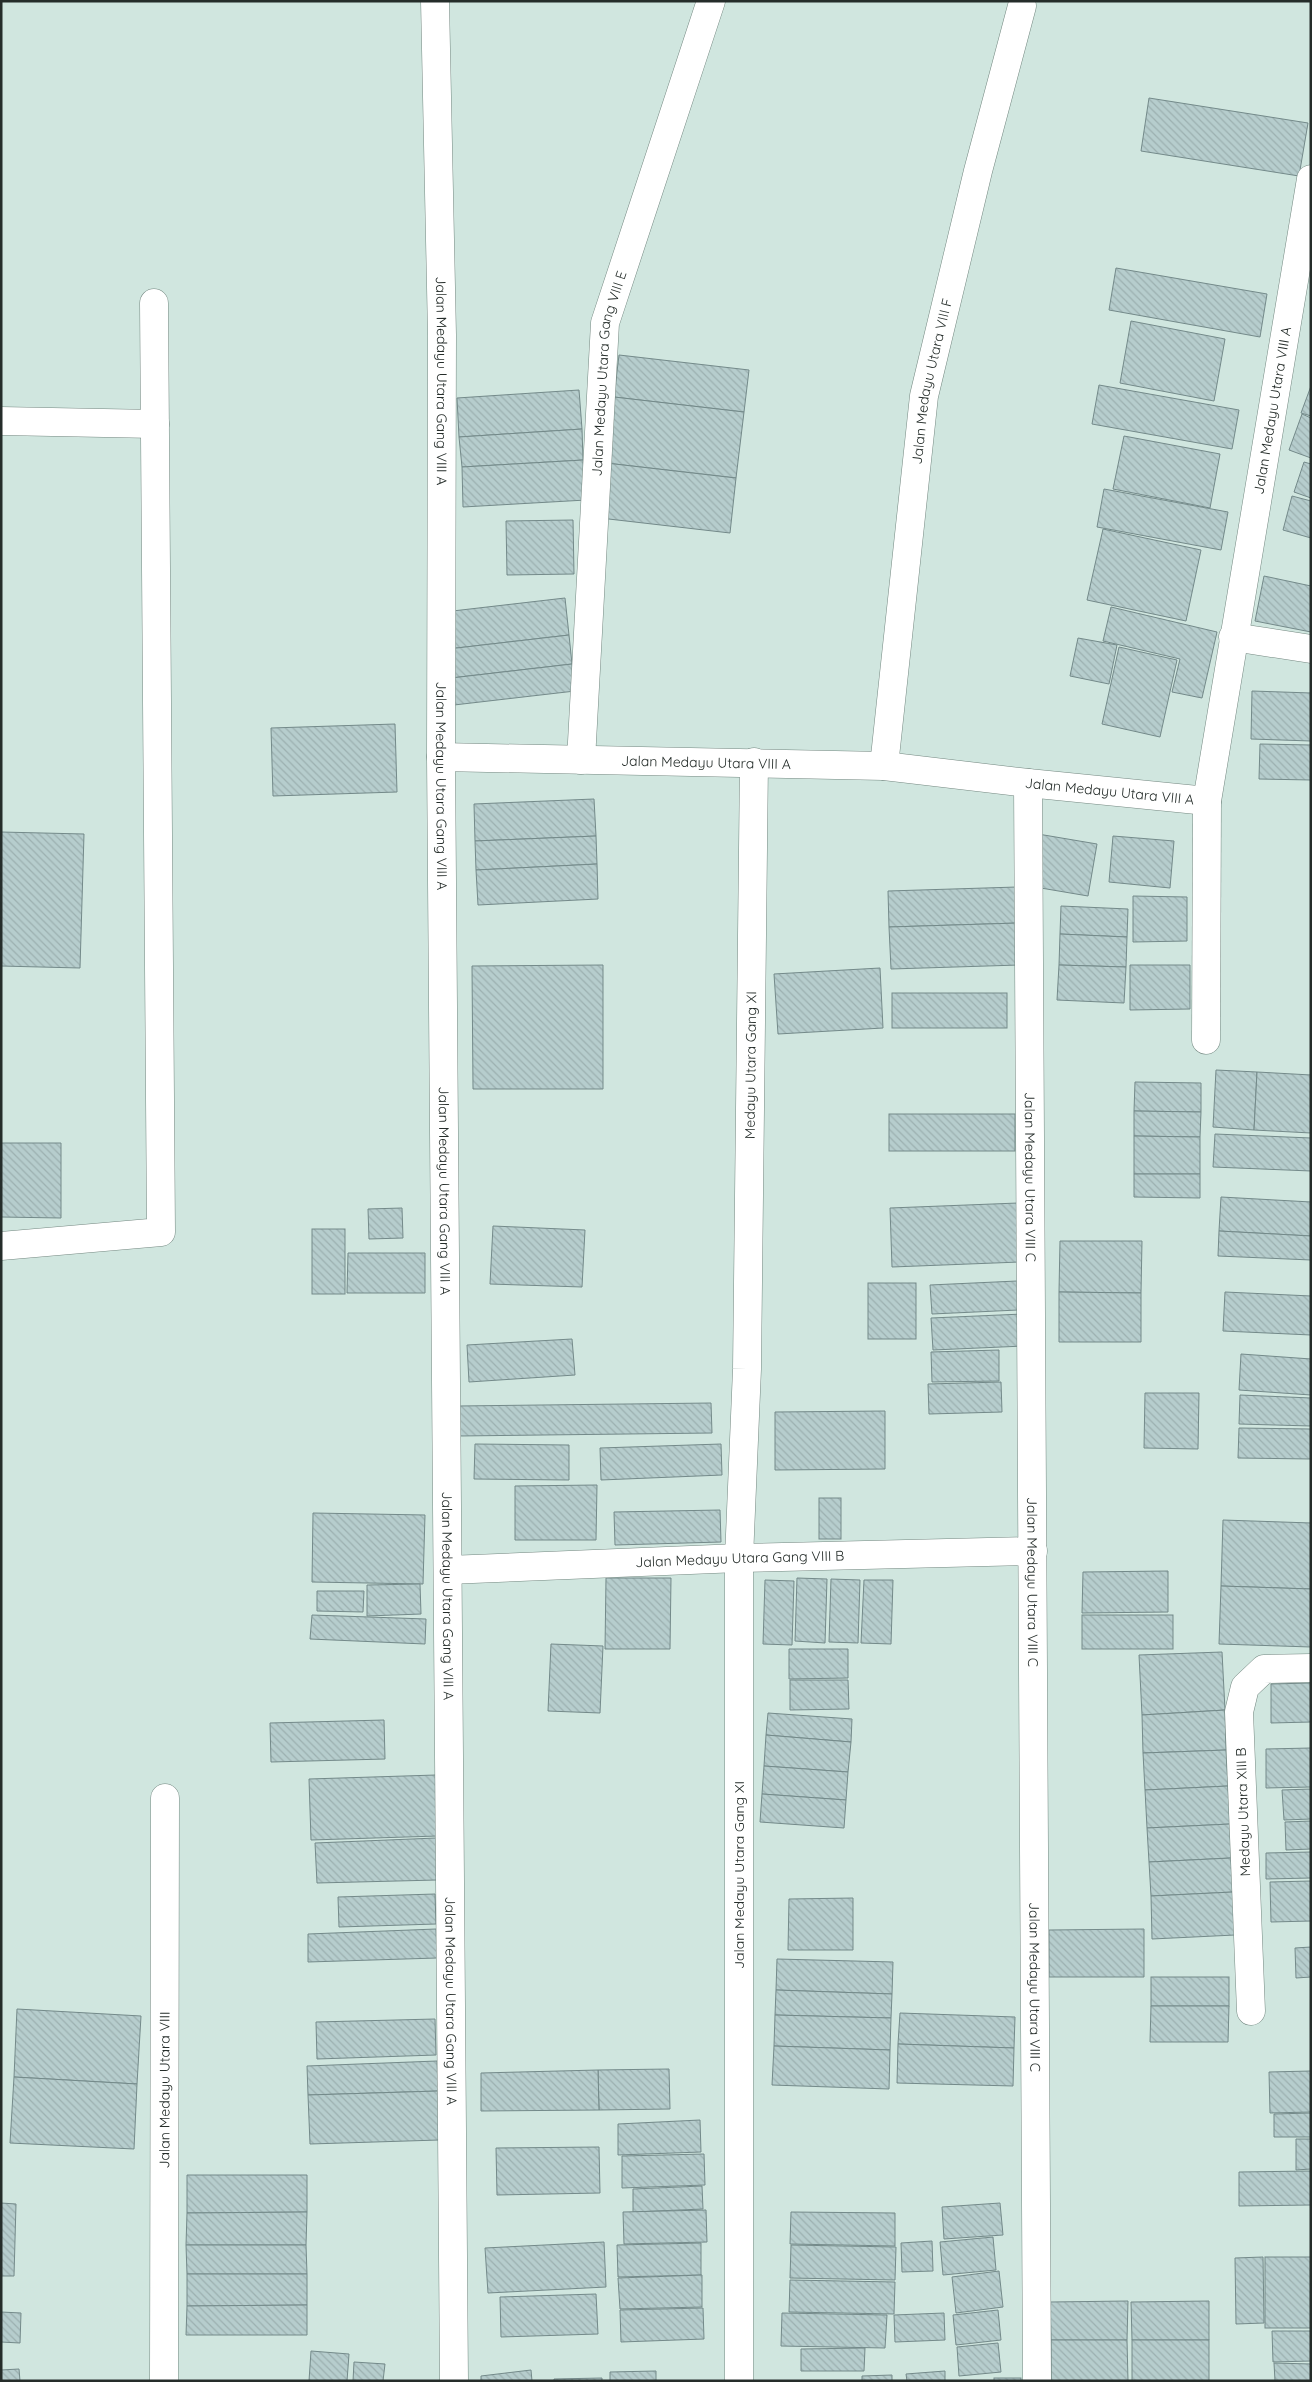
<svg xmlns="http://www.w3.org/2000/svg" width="1312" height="2382" viewBox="0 0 1312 2382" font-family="Quicksand,sans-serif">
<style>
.building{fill:url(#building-back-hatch);stroke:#748a8a}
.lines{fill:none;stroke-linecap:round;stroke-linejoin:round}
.minor-casing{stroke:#748881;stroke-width:29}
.minor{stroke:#fff;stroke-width:28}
.labels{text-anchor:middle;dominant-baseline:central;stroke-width:4;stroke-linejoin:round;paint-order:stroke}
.street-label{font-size:14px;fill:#252d2a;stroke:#fff}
</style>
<defs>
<pattern id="building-back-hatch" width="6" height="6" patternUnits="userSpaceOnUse" patternTransform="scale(1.25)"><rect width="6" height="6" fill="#b6cdcd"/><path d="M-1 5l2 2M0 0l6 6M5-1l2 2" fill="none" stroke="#9cb0b0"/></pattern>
</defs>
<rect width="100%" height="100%" fill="#d0e6df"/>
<g class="building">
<path d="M1149,98L1308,123L1299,176L1141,151Z"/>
<path d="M1116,268L1267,294L1260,337L1109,310Z"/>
<path d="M1131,321L1225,339L1214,401L1120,383Z"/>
<path d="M619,355L749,370L744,412L614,397Z"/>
<path d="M1099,385L1239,410L1232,449L1092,424Z"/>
<path d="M1311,386V416L1301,413Z"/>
<path d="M579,390L582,429L459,437L457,398Z"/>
<path d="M614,397L744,412L736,478L606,463Z"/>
<path d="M1302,414L1311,418V458L1289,450Z"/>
<path d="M582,429L583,460L462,467L459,437Z"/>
<path d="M1124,436L1220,454L1210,508L1113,489Z"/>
<path d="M583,460L586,500L463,507L462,467Z"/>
<path d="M1304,462L1311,464V498L1294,492Z"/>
<path d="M606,463L736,478L730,533L600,518Z"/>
<path d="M1104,489L1228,512L1221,550L1097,527Z"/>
<path d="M1292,496L1311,501V538L1283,530Z"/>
<path d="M573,520L574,574L507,575L506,521Z"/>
<path d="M1103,529L1201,550L1186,621L1087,600Z"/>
<path d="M1264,576L1311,586V632L1255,621Z"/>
<path d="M565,598L569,635L448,649L444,612Z"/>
<path d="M1111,607L1217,632L1202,698L1172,692L1180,659L1103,641Z"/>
<path d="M569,635L572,664L451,678L448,649Z"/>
<path d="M1078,638L1117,645L1109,684L1070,676Z"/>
<path d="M1119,647L1177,660L1160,737L1102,724Z"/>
<path d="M572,664L575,691L454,705L451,678Z"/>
<path d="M1252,691L1311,693V741L1251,739Z"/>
<path d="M395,724L397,792L273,796L271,728Z"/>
<path d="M1260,744L1311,745V780L1259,779Z"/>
<path d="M594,799L596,836L475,841L474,804Z"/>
<path d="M1,832L84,834L80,968L1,966Z"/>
<path d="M1038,834L1097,844L1088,896L1029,886Z"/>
<path d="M596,836L597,864L476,870L475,841Z"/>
<path d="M1113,836L1174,841L1170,888L1109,882Z"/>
<path d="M597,864L598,899L478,905L476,870Z"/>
<path d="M1017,887L1018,923L889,927L888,891Z"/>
<path d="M1133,896L1187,897V941L1133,942Z"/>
<path d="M1061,906L1128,909L1127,937L1060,934Z"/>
<path d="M1018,923L1019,965L891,969L889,927Z"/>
<path d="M1060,934L1127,937L1126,967L1059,965Z"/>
<path d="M603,965V1089H473L472,966Z"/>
<path d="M1059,965L1126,967L1124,1003L1057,1000Z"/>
<path d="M1130,965H1190V1009L1130,1010Z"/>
<path d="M880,968L883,1028L778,1034L774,974Z"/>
<rect x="892" y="993" width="115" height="35"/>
<path d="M1216,1070L1257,1072L1254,1130L1213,1127Z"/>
<path d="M1257,1072L1311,1075V1133L1254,1130Z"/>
<path d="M1135,1082L1201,1083V1112L1134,1111Z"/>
<path d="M1134,1111L1201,1112L1200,1137L1134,1136Z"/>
<rect x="889" y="1114" width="126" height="37"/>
<path d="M1215,1134L1311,1138V1171L1213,1167Z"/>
<path d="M1134,1136L1200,1137V1174H1134Z"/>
<path d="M1,1143H61V1218L1,1217Z"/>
<path d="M1134,1174H1200V1198L1134,1197Z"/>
<path d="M1221,1197L1311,1202V1236L1219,1231Z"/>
<path d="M1018,1203L1020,1262L892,1267L890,1208Z"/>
<path d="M402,1208L403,1238L369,1239L368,1209Z"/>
<path d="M493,1226L585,1230L582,1287L490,1284Z"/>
<rect x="312" y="1229" width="33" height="65"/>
<path d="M1219,1231L1311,1236V1260L1218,1256Z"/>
<path d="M1060,1241H1142L1141,1293L1059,1292Z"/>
<path d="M348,1253H425V1293H347Z"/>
<path d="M1017,1281L1018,1310L932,1314L930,1285Z"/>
<rect x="868" y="1283" width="48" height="56"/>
<path d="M1059,1292L1141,1293V1342H1059Z"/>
<path d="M1225,1292L1311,1296V1335L1223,1331Z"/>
<path d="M1023,1314L1024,1346L933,1350L931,1318Z"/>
<path d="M572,1339L575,1375L469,1382L467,1345Z"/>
<path d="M999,1350V1381L932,1382L931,1352Z"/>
<path d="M1241,1354L1311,1359V1395L1239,1390Z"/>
<path d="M1001,1382L1002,1412L929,1414L928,1384Z"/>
<path d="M1145,1393H1199L1198,1449L1144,1448Z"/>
<path d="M1240,1395L1311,1398V1426L1239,1424Z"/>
<path d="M711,1403L712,1433L459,1436L458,1406Z"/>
<path d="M885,1411V1469L775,1470V1412Z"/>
<path d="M1239,1428L1311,1429V1459L1238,1458Z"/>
<path d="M475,1444L569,1445V1480L474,1479Z"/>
<path d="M721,1444L722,1475L601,1480L600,1448Z"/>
<path d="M597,1485L596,1540H515V1486Z"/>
<rect x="819" y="1498" width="22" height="41"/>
<path d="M720,1510L721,1542L615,1545L614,1512Z"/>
<path d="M313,1513L425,1515L423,1584L312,1582Z"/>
<path d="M1223,1520L1311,1523V1589L1221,1586Z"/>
<path d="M1168,1571V1612L1082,1613L1083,1572Z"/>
<path d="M606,1578H671L670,1649H605Z"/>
<path d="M797,1578L827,1579L825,1643L795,1641Z"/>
<path d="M831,1579L860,1580L858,1643L829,1642Z"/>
<path d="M765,1580L794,1581L792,1645L763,1644Z"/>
<path d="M864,1580H893L891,1644L861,1643Z"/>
<path d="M420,1584L421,1614L367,1616V1585Z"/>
<path d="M1221,1586L1311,1589V1647L1219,1644Z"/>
<path d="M317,1591H364L363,1612L317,1611Z"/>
<path d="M312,1615L426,1619L425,1644L310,1639Z"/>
<rect x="1082" y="1615" width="91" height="34"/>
<path d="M551,1644L603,1646L600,1713L548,1711Z"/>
<path d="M789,1649H848V1678L789,1679Z"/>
<path d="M1222,1652L1225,1710L1142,1715L1139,1655Z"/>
<path d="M790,1680H848L849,1709L790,1710Z"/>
<path d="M1311,1683V1722L1271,1723V1684Z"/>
<path d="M1225,1710L1226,1750L1143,1753L1142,1715Z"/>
<path d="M768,1713L852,1719L851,1742L766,1735Z"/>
<path d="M384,1720L385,1759L271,1762L270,1723Z"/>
<path d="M766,1735L851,1742L848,1772L764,1766Z"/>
<path d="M1311,1748V1787L1266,1788V1749Z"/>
<path d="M1226,1750L1228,1786L1145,1790L1143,1753Z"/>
<path d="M764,1766L848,1772L846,1800L762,1794Z"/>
<path d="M436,1775L438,1836L311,1840L309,1779Z"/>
<path d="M1228,1786L1230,1824L1147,1828L1145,1790Z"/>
<path d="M1311,1789V1819L1284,1820L1282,1790Z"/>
<path d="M762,1794L846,1800L844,1828L760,1822Z"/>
<path d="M1311,1821V1849L1286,1850L1285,1822Z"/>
<path d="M1230,1824L1231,1858L1149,1862L1147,1828Z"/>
<path d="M436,1838L437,1880L317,1883L315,1843Z"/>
<path d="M1311,1852V1878L1266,1879V1853Z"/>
<path d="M1231,1858L1233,1892L1151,1896L1149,1862Z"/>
<path d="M1311,1881V1921L1271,1922L1270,1882Z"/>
<path d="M1233,1892L1235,1935L1152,1939L1151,1896Z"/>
<path d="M435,1894L436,1924L339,1927L338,1897Z"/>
<path d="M853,1898V1950H788L789,1899Z"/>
<path d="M436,1929L437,1958L308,1962V1934Z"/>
<path d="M1144,1929V1977H1049V1930Z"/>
<path d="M1311,1947V1977L1296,1978L1295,1948Z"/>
<path d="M777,1959L893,1962L892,1994L776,1990Z"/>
<rect x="1151" y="1977" width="78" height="29"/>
<path d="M776,1990L892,1994L891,2018L775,2015Z"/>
<path d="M1151,2006H1229L1228,2042H1150Z"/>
<path d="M17,2009L141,2016L137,2084L14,2077Z"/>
<path d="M900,2013L1015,2017L1014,2048L898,2044Z"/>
<path d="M775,2015L891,2018L890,2050L774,2046Z"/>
<path d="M435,2019L436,2055L317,2059L316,2022Z"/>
<path d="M898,2044L1014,2048L1013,2086L897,2083Z"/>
<path d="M774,2046L890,2050L889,2089L772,2085Z"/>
<path d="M437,2061L438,2091L308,2095L307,2066Z"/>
<path d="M669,2069L670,2109L599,2110L598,2070Z"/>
<path d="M598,2070L599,2110L481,2111V2073Z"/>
<path d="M1311,2071V2112L1270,2113L1269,2072Z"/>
<path d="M14,2077L137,2084L134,2149L10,2143Z"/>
<path d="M438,2091L439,2140L310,2144L308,2095Z"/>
<path d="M1311,2113V2137H1274V2114Z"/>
<path d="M700,2120L701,2152L618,2155V2124Z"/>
<path d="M1296,2139H1311V2169L1296,2170Z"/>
<path d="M599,2147L600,2193L497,2195L496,2148Z"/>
<path d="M704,2154L705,2185L622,2188V2156Z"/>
<path d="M1311,2171V2205L1239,2206V2172Z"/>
<path d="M187,2175H307V2212L187,2213Z"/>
<path d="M702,2186L703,2209L633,2212V2189Z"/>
<path d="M1,2203L16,2204L14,2276H1Z"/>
<path d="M1000,2203L1003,2235L944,2239L942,2207Z"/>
<path d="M706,2210L707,2242L624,2244L623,2212Z"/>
<path d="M307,2212L306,2245H186L187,2213Z"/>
<path d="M791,2212L895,2213V2246L790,2244Z"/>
<path d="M993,2237L996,2270L943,2275L940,2242Z"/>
<path d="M932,2241L933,2271L902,2272L901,2243Z"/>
<path d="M604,2242L606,2287L488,2293L485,2248Z"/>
<path d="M701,2243V2275L618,2277L617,2245Z"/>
<path d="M186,2245H306L307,2274H187Z"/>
<path d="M791,2245L896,2247L895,2280L790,2278Z"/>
<path d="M1263,2257L1264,2323L1236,2324L1235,2258Z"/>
<rect x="1265" y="2257" width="46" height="71"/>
<path d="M999,2271L1003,2307L956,2313L952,2277Z"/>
<path d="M187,2274H307V2305L187,2306Z"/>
<path d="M702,2275V2307L620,2309L618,2278Z"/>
<path d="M790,2280L895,2282L894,2314L789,2312Z"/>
<path d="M596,2294L598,2334L501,2337L500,2297Z"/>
<path d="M1128,2301L1127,2340H1051L1050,2302Z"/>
<path d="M1209,2301V2340H1132L1131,2302Z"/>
<path d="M307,2305V2335H186L187,2306Z"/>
<path d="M703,2308L704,2339L621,2342L620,2310Z"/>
<path d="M998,2310L1001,2340L956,2345L953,2315Z"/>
<path d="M1,2312L21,2313L20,2343L1,2342Z"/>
<path d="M782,2313L887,2315L885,2348L781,2346Z"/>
<path d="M944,2313L945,2340L895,2342L894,2315Z"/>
<path d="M1272,2331H1311V2361L1273,2362Z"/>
<path d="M1051,2340H1127L1128,2381H1051Z"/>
<rect x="1132" y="2340" width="77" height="41"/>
<path d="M998,2343L1001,2372L959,2376L957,2347Z"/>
<path d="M865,2348L864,2371H801V2349Z"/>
<path d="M311,2351L349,2354L347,2381H309Z"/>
<path d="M354,2362L385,2364L383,2381H353Z"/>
<path d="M1274,2363L1311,2364V2381H1275Z"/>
<path d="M19,2369L20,2381H1V2370Z"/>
<path d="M531,2370L532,2381H481V2376Z"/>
<path d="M656,2371V2381H610V2372Z"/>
<path d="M945,2371V2381H907L906,2374Z"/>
<path d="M892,2375V2381H862V2376Z"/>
<path d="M602,2378V2381H554V2379Z"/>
<rect x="994" y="2378" width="27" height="3"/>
</g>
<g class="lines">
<g class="minor-casing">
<g id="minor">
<path id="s1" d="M435,1L442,335L441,757L454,2381"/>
<path d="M1,421L155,424"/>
<path d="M1233,637L1311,649"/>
<path id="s2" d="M441,757L884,766L1028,783L1207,801L1311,179"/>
<path id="s3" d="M581,760L605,323L711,1"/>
<path id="s4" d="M884,766L924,396L978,171L1022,6"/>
<path id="s5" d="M1028,783L1037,2381"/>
<path d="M1206,1040L1207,801"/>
<path d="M1,1246L161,1232L154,303"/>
<path id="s6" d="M448,1570L739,1558L1033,1551"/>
<path d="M1251,2011L1239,1712L1245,1687L1264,1669L1311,1668"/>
<path id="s7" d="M164,2381L165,1798"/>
<path id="s8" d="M739,2381V1558L747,1369L754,762"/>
</g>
</g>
<use href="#minor" class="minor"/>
</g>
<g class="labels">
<g class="street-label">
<text stroke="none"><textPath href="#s3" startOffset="388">Jalan Medayu Utara Gang VIII E</textPath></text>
<text stroke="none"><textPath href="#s1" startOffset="380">Jalan Medayu Utara Gang VIII A</textPath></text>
<text stroke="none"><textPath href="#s4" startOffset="388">Jalan Medayu Utara VIII F</textPath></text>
<text stroke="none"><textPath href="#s2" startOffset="1164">Jalan Medayu Utara VIII A</textPath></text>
<text stroke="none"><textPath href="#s2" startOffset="265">Jalan Medayu Utara VIII A</textPath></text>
<text stroke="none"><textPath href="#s1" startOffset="785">Jalan Medayu Utara Gang VIII A</textPath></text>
<text stroke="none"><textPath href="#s2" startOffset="670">Jalan Medayu Utara VIII A</textPath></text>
<text stroke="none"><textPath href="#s8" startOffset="1316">Medayu Utara Gang XI</textPath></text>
<text stroke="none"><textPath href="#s5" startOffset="394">Jalan Medayu Utara VIII C</textPath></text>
<text stroke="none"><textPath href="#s1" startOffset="1190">Jalan Medayu Utara Gang VIII A</textPath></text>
<text stroke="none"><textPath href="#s6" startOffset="292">Jalan Medayu Utara Gang VIII B</textPath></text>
<text stroke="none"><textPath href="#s5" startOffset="799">Jalan Medayu Utara VIII C</textPath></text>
<text stroke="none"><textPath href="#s1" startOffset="1595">Jalan Medayu Utara Gang VIII A</textPath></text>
<text transform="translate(1243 1812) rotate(-92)">Medayu Utara XIII B</text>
<text transform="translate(739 1875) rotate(-90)">Jalan Medayu Utara Gang XI</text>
<text stroke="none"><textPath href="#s5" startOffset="1204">Jalan Medayu Utara VIII C</textPath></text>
<text stroke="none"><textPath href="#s1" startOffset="2000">Jalan Medayu Utara Gang VIII A</textPath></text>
<text stroke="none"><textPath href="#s7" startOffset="291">Jalan Medayu Utara VIII</textPath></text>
</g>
</g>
<rect width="1312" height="2382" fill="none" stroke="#252d2a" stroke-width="5"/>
</svg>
